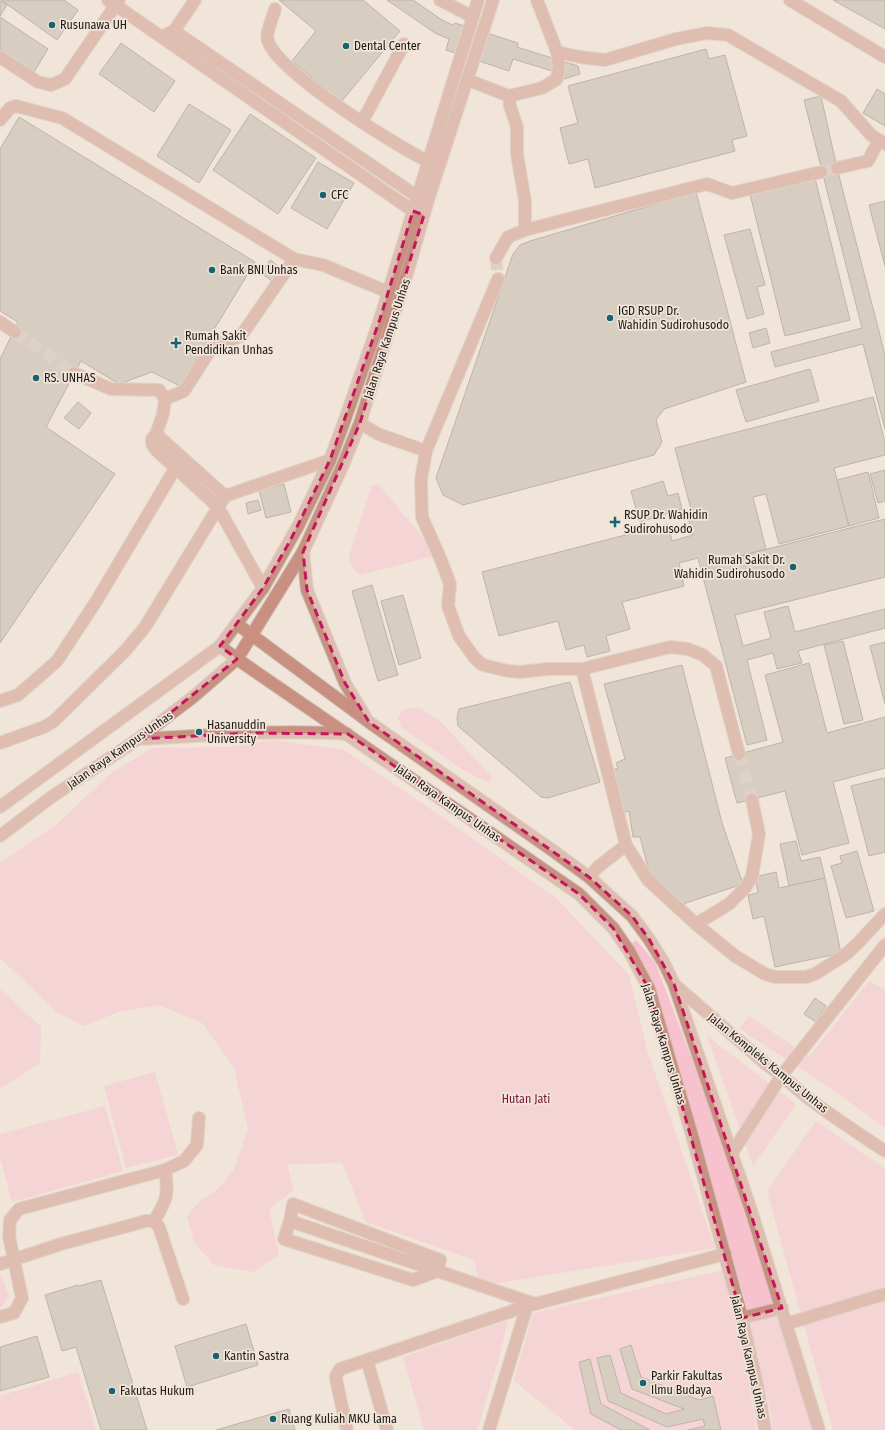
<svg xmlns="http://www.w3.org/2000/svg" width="885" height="1430" viewBox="0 0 885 1430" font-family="'Fira Sans Condensed',sans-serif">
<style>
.green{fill:#f8c1ce}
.building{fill:#b8b4a5;stroke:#7f7b6d}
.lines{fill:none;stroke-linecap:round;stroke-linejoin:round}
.minor-tunnel{stroke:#c7bbb1;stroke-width:12;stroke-dasharray:12 6;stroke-linecap:butt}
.minor-casing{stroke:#cbbfb5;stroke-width:14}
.minor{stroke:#c99082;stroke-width:12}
.marked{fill:none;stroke:#c2185b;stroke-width:3;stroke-dasharray:8 5;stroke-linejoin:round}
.poi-dot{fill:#1a6171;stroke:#f1e4d8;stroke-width:1.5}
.labels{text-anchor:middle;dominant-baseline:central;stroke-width:3.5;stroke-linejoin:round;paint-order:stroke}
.poi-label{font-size:12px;fill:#1e1915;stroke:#f1e4d8;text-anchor:start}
.street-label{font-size:12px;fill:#1e1915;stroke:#f1e4d8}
.park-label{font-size:12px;fill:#76173b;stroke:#f1e4d8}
</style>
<rect width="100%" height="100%" fill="#f1e4d8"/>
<g class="green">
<path d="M376,484L379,485L435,552L433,556L360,575L352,567L349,557L371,487Z"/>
<path d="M420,708L439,720L492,777L490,783L465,771L402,728L398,718L404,709Z"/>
<path d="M275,740L344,750L465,833L558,900L629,975L647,1050L715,1248L480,1286L474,1260L366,1222L342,1163L287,1164L294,1190L269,1209L279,1255L253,1272L214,1265L194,1242L187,1216L200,1201L218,1189L234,1170L248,1129L234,1068L202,1023L159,1005L118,1012L84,1026L58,1013L0,958V863L57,824L110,774L152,748L229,747Z"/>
<path d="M636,940L655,962L706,1096L779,1318L814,1430H773L771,1415L743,1293L646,967L630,945Z"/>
<path d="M869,981L885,990V1128L836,1092L750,1036L740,1028L749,1016L809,1057Z"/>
<path d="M0,989L41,1027L40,1063L0,1089Z"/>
<path d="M707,1036L796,1104L753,1166Z"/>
<path d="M155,1072L178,1155L126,1168L104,1086Z"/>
<path d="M105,1106L123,1171L12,1202L0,1157V1134Z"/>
<path d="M816,1121L885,1169V1430H833L767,1191Z"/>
<path d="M724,1270L746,1362L756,1430H575L514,1381L533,1313Z"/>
<path d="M0,1276L3,1280L9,1297L0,1308Z"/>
<path d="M508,1320L498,1361L477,1430H424L403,1357Z"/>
<path d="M78,1372L96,1430H0V1396Z"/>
</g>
<g class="building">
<path d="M1,0H64L78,10L57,40Z"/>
<path d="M279,0H363L400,31L341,102L292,61L316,31Z"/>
<path d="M387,0H413L442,20L453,25L455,23L518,43L517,47L578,66L580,74L564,79L562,74L513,59L509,71L446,50L449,39L435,33Z"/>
<path d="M833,0H885V29Z"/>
<path d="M0,1L7,5L0,16Z"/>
<path d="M0,17L48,49L34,72L0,50Z"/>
<path d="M121,43L175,81L154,112L99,74Z"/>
<path d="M706,49L709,59L725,55L747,136L732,140L735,151L595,188L588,159L569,164L560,128L578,123L568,86Z"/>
<path d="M877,89L885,94V126L863,113Z"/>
<path d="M821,96L837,168L885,355V429L863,344L775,367L771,352L862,328L804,100Z"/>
<path d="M189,104L231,130L199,183L157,156Z"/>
<path d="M250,114L316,158L278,214L213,170Z"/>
<path d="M19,117L255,262L180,386L152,372L119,384L81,361L46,427L115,474L0,643V359L18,322L0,311V149Z"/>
<path d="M318,162L354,183L327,229L291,208Z"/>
<path d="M815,178L850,320L785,336L750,194Z"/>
<path d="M696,192L746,382L664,409L656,420L662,442L654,455L463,505L443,495L436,478L513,254L520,245L530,241Z"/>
<path d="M885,201V266L869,205Z"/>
<path d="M750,229L765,285L757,287L764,314L747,319L724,235Z"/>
<path d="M270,260L282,269L273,282L261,273Z"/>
<path d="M766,328L770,343L753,348L749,333Z"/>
<path d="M810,369L819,401L746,422L736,390Z"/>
<path d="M873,397L885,442V455L834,468L849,526L779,544L766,494L753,497L766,549L721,561L885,519V577L735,615L743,646L771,638L764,612L788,606L795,632L885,609V628L798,651L802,663L777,669L773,653L747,660L767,740L747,745L698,558L679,563L684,586L622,602L630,629L606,636L610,651L587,657L584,645L566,650L558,621L499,636L482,572L668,524L672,541L693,535L688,518L693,517L675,448Z"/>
<path d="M78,402L91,413L79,429L64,418Z"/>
<path d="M885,470V501L878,503L870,474Z"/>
<path d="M868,472L879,518L849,526L837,480Z"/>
<path d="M663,481L668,496L678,493L682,509L640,522L631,491Z"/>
<path d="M284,484L291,512L266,518L259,490Z"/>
<path d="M258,500L261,510L248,514L246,503Z"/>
<path d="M372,585L398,675L378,681L352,591Z"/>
<path d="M403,595L421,658L399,665L381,601Z"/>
<path d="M843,641L863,720L844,724L824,645Z"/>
<path d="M885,642V704L870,646Z"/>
<path d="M809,663L827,733L885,717V768L833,782L849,843L802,855L785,791L737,803L725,758L783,742L765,675Z"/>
<path d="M682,665L722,823L743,884L683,904L649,871L640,837H633L629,811L623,813L611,771L618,768L616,763L625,759L604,684Z"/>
<path d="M570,682L600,782L548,798L541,797L458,726L457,718L459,709Z"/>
<path d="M884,778L885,783V852L869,856L851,786Z"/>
<path d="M796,841L801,861L820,857L825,878L789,886L780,844Z"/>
<path d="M857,851L874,911L846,918L831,866L842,863L840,856Z"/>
<path d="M776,872L779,888L825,878L841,953L775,967L764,916L753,919L748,895L758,893L755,877Z"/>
<path d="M815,998L826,1006L816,1022L804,1014Z"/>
<path d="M101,1280L147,1430H101L76,1347L62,1351L45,1295L78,1285L79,1286Z"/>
<path d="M246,1324L258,1365L187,1387L175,1346Z"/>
<path d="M37,1336L49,1377L0,1391V1347Z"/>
<path d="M631,1345L641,1377L699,1400L713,1396L721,1430H688L705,1426L703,1419L667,1427L608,1401L597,1358L610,1355L621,1393L666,1414L684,1409L632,1389L620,1349Z"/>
<path d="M590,1359L601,1404L650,1430H621L591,1414L579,1362Z"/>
<path d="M289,1409L295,1430H216Z"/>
</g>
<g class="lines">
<g class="minor-tunnel">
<path d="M821,172L837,168"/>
<path d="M496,258L498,279"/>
<path d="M15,332L74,373"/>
<path d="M739,754L752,800"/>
</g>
<g class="minor-casing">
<g id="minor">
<path d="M108,0L413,211L421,214"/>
<path d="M440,0L473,17"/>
<path d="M790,0L885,57"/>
<path d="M275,9C273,17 265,34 268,41C278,73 403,151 436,165"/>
<path d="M174,31L418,197L425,199"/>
<path d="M167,34L174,31L195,0"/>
<path d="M557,52L580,57L605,60L676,39L707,33L728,35L841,101L871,135L885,144"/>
<path d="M0,57L38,82L51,85L65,79L119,0"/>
<path d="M468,80L509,96L542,88L557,79L559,65L557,52L537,0"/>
<path d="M509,96L510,106L517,127V154L525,201V230"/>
<path d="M0,120L10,108L16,106L62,118L294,259L323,265L388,292"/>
<path d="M362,122L404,44"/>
<path d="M837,168L868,161L879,140"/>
<path d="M496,258L508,237L525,230L707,184L732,193L821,172"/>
<path d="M498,279L426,451L421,480L422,517L441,560L450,584L448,606L459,636L474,657L481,664L487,666L508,671L520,672L548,669H582L670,647L688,649L703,655L716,666L739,754"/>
<path d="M0,322L15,332"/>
<path d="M74,373L111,389L159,390L165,399L163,414L156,434L152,439V444L155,449L218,507L263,588"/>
<path d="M165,399L184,391L212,347L241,336L294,259"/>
<path d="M360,423L378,434L426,451"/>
<path d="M156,434L225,496"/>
<path d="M303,552L307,590L345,683L365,716"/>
<path d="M237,624L369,722L552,850L589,877L632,916L649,939L664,963L674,984L750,1207L819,1430"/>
<path d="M220,646L237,659L579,894L613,928L629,951L649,989L691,1132L742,1318L757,1384L765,1430"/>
<path d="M582,669L626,845L648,880L696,924L735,956L765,974L775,977H806L815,974L845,955L857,944L885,914"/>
<path d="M0,701L18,695L57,661L97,600L176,467"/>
<path d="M138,739C207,736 277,729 347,734"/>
<path d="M0,743L44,727L54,721L125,651L145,627L225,496L330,460"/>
<path d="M0,807L220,646L263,588L298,526L330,460L344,422L380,319L478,0"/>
<path d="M0,836L50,798L138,739L193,697L237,659L303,552L343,465L360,423L409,267L428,200L493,0"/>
<path d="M589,877L598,867L626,845"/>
<path d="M696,924L729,904L745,888L752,876L759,834L752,800"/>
<path d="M675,985L767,1065C782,1075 794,1087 808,1098C833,1117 859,1134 885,1151"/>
<path d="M732,1153L782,1075L885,945"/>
<path d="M293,1204L440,1260L438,1271L413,1280L284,1239L290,1221Z"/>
<path d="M154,1221C167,1200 169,1195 165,1170"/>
<path d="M290,1221L535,1304"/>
<path d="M0,1264L61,1244L135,1224L145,1221H154L159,1227L183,1299"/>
<path d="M0,1317L14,1313L22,1298L9,1236L10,1220L19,1209L165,1170L184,1161L197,1145L199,1118"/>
<path d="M742,1318L782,1308"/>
<path d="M786,1324L885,1294"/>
<path d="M367,1360L387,1430"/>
<path d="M347,1430L336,1379V1376L340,1369L527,1306L725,1254"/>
<path d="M489,1430L527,1306"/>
</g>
</g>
<use href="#minor" class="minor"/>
</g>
<path d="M0 0H885V1430H0ZM413,211L424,215L360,423L303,552L307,590L345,683L369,722L589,877L632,916L649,939L674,984L782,1308L742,1318L649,989L613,928L579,894L348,734L254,733L138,739L237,659L220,646L263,588L290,541L330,460L380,319Z" fill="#f1e4d8" fill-opacity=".55" fill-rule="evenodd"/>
<path class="marked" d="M413,211L424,215L360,423L303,552L307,590L345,683L369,722L589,877L632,916L649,939L674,984L782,1308L742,1318L649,989L613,928L579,894L348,734L254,733L138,739L237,659L220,646L263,588L290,541L330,460L380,319Z"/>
<g class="poi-dot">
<circle cx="52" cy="25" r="4"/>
<circle cx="346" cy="46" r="4"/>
<circle cx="323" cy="195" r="4"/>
<circle cx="212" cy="270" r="4"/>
<circle cx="610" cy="318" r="4"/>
<path d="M174 337h4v4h4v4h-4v4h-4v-4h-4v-4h4z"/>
<circle cx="36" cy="378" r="4"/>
<path d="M613 516h4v4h4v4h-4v4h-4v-4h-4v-4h4z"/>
<circle cx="793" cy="567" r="4"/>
<circle cx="199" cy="732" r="4"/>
<circle cx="216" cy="1356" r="4"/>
<circle cx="643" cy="1383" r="4"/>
<circle cx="112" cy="1391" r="4"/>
<circle cx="273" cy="1419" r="4"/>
</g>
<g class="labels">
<g class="poi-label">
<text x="60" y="25">Rusunawa UH</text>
<text x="354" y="46">Dental Center</text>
<text x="331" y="195">CFC</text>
<text x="220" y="270">Bank BNI Unhas</text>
<text x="618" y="311">IGD RSUP Dr.<tspan x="618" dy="14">Wahidin Sudirohusodo</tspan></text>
<text x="185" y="336">Rumah Sakit<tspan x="185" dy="14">Pendidikan Unhas</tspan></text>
<text x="44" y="378">RS. UNHAS</text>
<text x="624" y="515">RSUP Dr. Wahidin<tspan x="624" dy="14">Sudirohusodo</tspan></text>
<text x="785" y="560" text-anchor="end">Rumah Sakit Dr.<tspan x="785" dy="14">Wahidin Sudirohusodo</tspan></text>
<text x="207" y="725">Hasanuddin<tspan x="207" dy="14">University</tspan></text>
<text x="224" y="1356">Kantin Sastra</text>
<text x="651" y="1376">Parkir Fakultas<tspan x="651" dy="14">Ilmu Budaya</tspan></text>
<text x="120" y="1391">Fakutas Hukum</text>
<text x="281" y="1419">Ruang Kuliah MKU lama</text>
</g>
<g class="street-label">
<text transform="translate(387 339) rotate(-72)">Jalan Raya Kampus Unhas</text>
<text transform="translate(120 750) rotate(-35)">Jalan Raya Kampus Unhas</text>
<text transform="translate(448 803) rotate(35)">Jalan Raya Kampus Unhas</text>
<text transform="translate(664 1044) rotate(73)">Jalan Raya Kampus Unhas</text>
<text transform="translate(768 1063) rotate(39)">Jalan Kompleks Kampus Unhas</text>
<text transform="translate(749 1357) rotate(77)">Jalan Raya Kampus Unhas</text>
</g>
<g class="park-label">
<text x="526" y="1099">Hutan Jati</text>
</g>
</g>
</svg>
